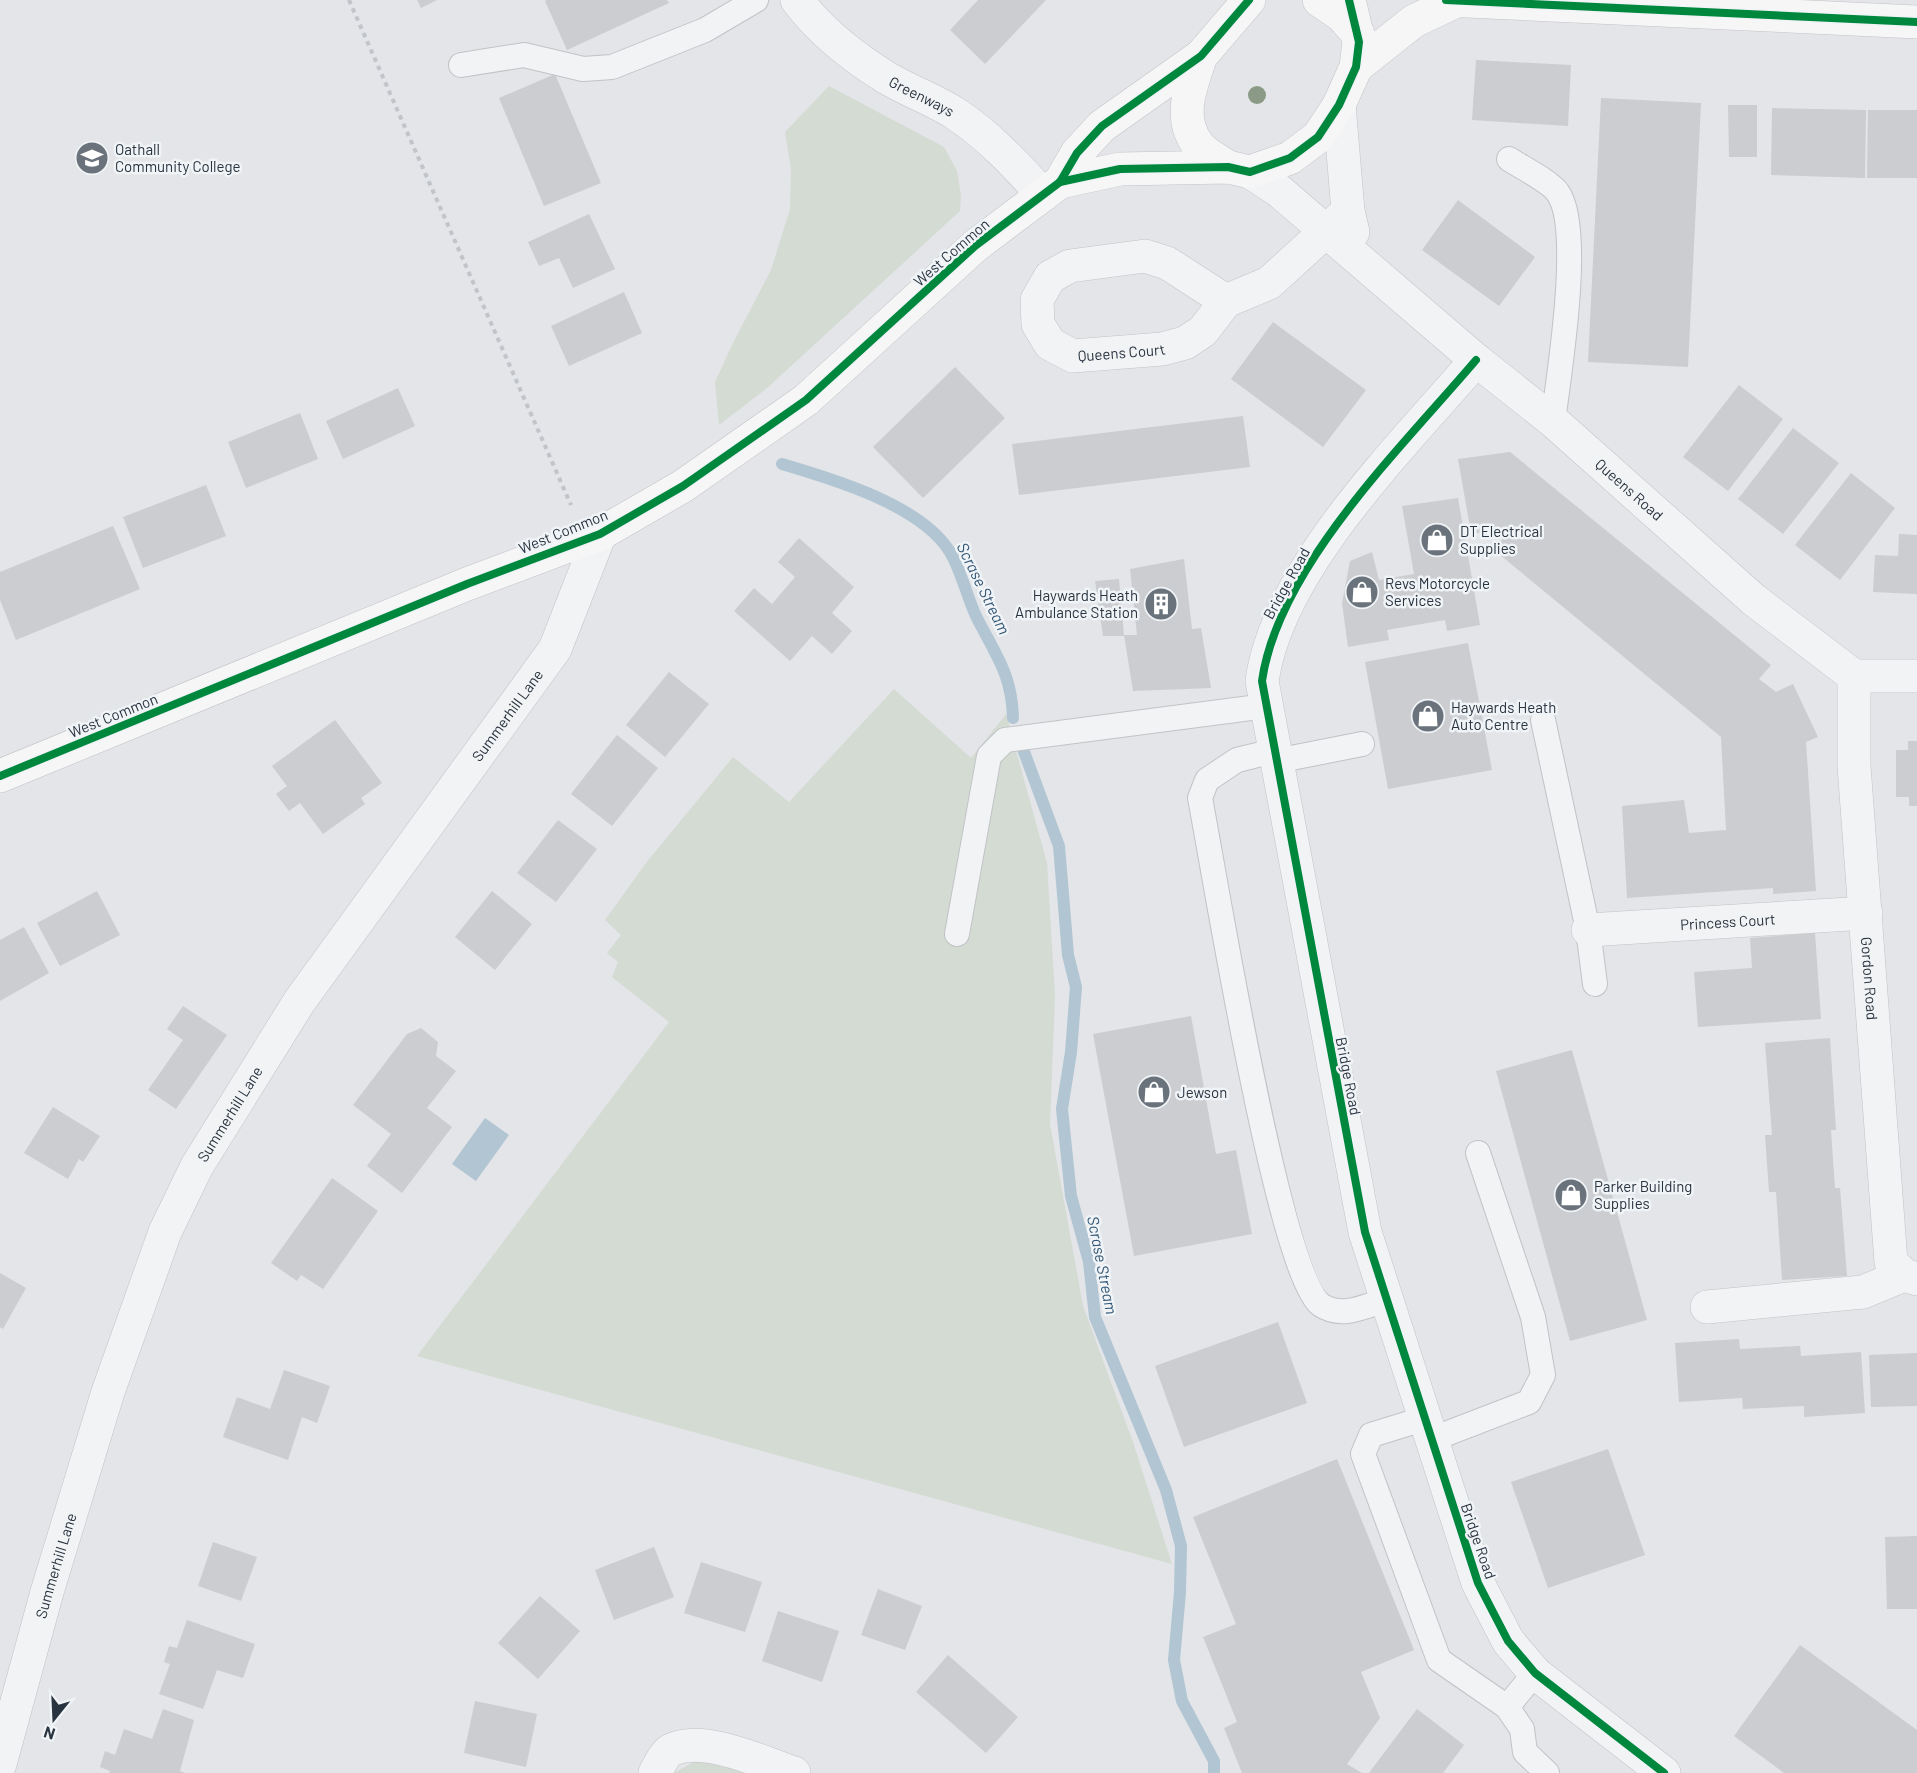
<svg xmlns="http://www.w3.org/2000/svg" width="1917" height="1773" viewBox="0 0 1917 1773" font-family="Barlow,sans-serif">
<style>
.green{fill:#d4dbd3}
.water{fill:#b1c5d3}
.lines{fill:none;stroke-linecap:round;stroke-linejoin:round}
.stream{stroke:#b1c5d3;stroke-width:12}
.building{fill:#cbcdd0}
.service-casing{stroke:#c1c3c6;stroke-width:26}
.minor-casing{stroke:#c1c3c6;stroke-width:34}
.tertiary-casing{stroke:#c1c3c6;stroke-width:34}
.secondary-casing{stroke:#c1c3c6;stroke-width:34}
.path{stroke:#c1c4c8;stroke-width:4;stroke-dasharray:4.5 4.5;stroke-linecap:butt}
.service{stroke:#f2f3f4;stroke-width:24}
.minor{stroke:#f2f3f4;stroke-width:33}
.tertiary{stroke:#f2f3f4;stroke-width:33}
.secondary{stroke:#f6f6f7;stroke-width:33}
.cycleway-casing{stroke:#f0f4f7;stroke-width:11}
.cycleway{stroke:#00873e;stroke-width:8}
.tree{fill:#8a9a86}
.labels{text-anchor:middle;dominant-baseline:central;stroke-width:5;stroke-linejoin:round;paint-order:stroke}
.street-label{font-size:15px;fill:#293441;stroke:#f0f4f7}
.poi-label{font-size:15px;fill:#293441;stroke:#f0f4f7;text-anchor:start}
.water-label{font-size:16px;font-style:italic;fill:#335775;stroke:#f0f4f7}
</style>
<rect width="100%" height="100%" fill="#e3e5e8"/>
<g class="green">
<path d="M829,86L944,147L957,171L961,195L960,211L766,389L719,425L715,382L733,343L771,270L790,209L791,169L785,132Z"/>
<path d="M894,689L971,758L1006,714L1047,863L1055,996L1050,1124L1083,1306L1133,1442L1172,1564L417,1356L669,1022L612,977L618,962L607,953L621,935L605,920L646,863L733,757L789,802Z"/>
<path d="M717,1760L757,1773H674L694,1762Z"/>
</g>
<path class="water" d="M485,1118L509,1135L476,1181L452,1164Z"/>
<g class="lines">
<g class="stream">
<path d="M782,464C833,479 921,505 950,552C961,570 967,597 976,616C995,654 1012,674 1013,718"/>
<path d="M1023,749L1059,846L1068,955L1076,987L1071,1052L1062,1109L1071,1196L1089,1262L1095,1317L1166,1490L1181,1546L1180,1592L1174,1660L1182,1701L1214,1761V1773"/>
</g>
</g>
<g class="building">
<path d="M417,0H437L421,8Z"/>
<path d="M547,0H667L669,3L567,50L545,1Z"/>
<path d="M978,0H1046L985,64L950,30Z"/>
<path d="M1476,60L1571,65L1568,126L1472,120Z"/>
<path d="M555,74L601,183L544,206L499,98Z"/>
<path d="M1601,98L1701,103L1688,367L1588,362Z"/>
<path d="M1728,105H1757V157H1729Z"/>
<path d="M1772,108L1866,110L1865,178L1771,175Z"/>
<path d="M1868,110H1917V178H1867Z"/>
<path d="M1458,200L1535,257L1499,306L1422,250Z"/>
<path d="M589,214L615,269L573,288L559,258L539,266L528,242Z"/>
<path d="M624,292L642,333L569,366L551,326Z"/>
<path d="M1273,322L1366,390L1323,447L1231,379Z"/>
<path d="M955,367L1005,418L923,498L873,447Z"/>
<path d="M1739,385L1783,419L1728,491L1683,457Z"/>
<path d="M398,388L415,426L343,459L326,421Z"/>
<path d="M300,413L318,459L246,488L228,442Z"/>
<path d="M1243,416L1250,467L1019,495L1012,444Z"/>
<path d="M1793,428L1839,463L1783,534L1738,499Z"/>
<path d="M1510,452L1771,665L1759,679L1776,692L1793,684L1818,737L1806,742L1816,891L1773,894V888L1627,898L1622,806L1684,800L1689,833L1726,830L1721,737L1494,550L1508,532L1471,533L1458,459Z"/>
<path d="M1851,473L1895,508L1840,580L1795,545Z"/>
<path d="M206,485L226,536L143,568L123,517Z"/>
<path d="M1458,498L1480,625L1447,631L1445,620L1387,630L1389,640L1348,647L1342,603L1350,561L1372,552L1379,580L1414,574L1402,506Z"/>
<path d="M113,526L140,589L16,640L0,600V572Z"/>
<path d="M1899,534L1917,535V594L1873,592L1875,555L1898,556Z"/>
<path d="M799,538L854,587L832,613L852,631L832,654L812,636L790,661L734,611L754,588L772,604L795,577L778,562Z"/>
<path d="M1184,559L1192,629L1201,628L1211,688L1133,691L1124,635H1137L1130,569Z"/>
<path d="M1119,579L1124,636H1103L1095,581Z"/>
<path d="M1468,643L1492,770L1388,789L1365,662Z"/>
<path d="M669,672L709,704L665,757L626,725Z"/>
<path d="M335,720L382,783L361,798L365,804L323,834L300,803L289,811L276,794L287,786L272,766Z"/>
<path d="M617,735L658,768L612,826L571,794Z"/>
<path d="M1908,741H1917V806H1909V797H1896V750H1908Z"/>
<path d="M558,820L597,849L556,902L517,873Z"/>
<path d="M97,891L120,935L60,966L37,923Z"/>
<path d="M492,891L532,924L495,970L455,937Z"/>
<path d="M24,927L49,973L0,1001V940Z"/>
<path d="M1815,933L1821,1019L1698,1027L1694,972L1752,968L1750,938Z"/>
<path d="M183,1006L227,1035L176,1109L148,1090L183,1040L167,1029Z"/>
<path d="M1191,1016L1216,1154L1236,1150L1252,1234L1134,1256L1093,1034Z"/>
<path d="M421,1028L438,1042L436,1056L456,1071L427,1108L452,1127L402,1193L367,1166L391,1134L353,1105L407,1034Z"/>
<path d="M1830,1038L1836,1130H1831L1833,1160L1835,1188H1840L1847,1276L1782,1280L1776,1192H1769L1765,1135H1772L1765,1043Z"/>
<path d="M1572,1050L1647,1320L1570,1341L1496,1071Z"/>
<path d="M53,1107L100,1136L83,1162L79,1159L68,1179L24,1153Z"/>
<path d="M332,1178L378,1211L323,1289L301,1275L297,1281L271,1263Z"/>
<path d="M0,1273L26,1288L3,1329L0,1327Z"/>
<path d="M1278,1322L1307,1403L1184,1447L1155,1366Z"/>
<path d="M1739,1339L1740,1349L1800,1346L1801,1356L1861,1352L1865,1413L1804,1417V1406L1743,1409L1742,1398L1679,1402L1675,1343Z"/>
<path d="M1917,1353V1406L1871,1407L1869,1355Z"/>
<path d="M284,1370L330,1386L317,1423L302,1417L288,1460L223,1437L237,1397L270,1409Z"/>
<path d="M1608,1449L1645,1555L1548,1588L1511,1482Z"/>
<path d="M1337,1459L1414,1650L1361,1672L1380,1718L1347,1764L1362,1773H1242L1224,1728L1237,1722L1203,1637L1236,1624L1193,1517Z"/>
<path d="M1917,1536V1609H1887L1885,1537Z"/>
<path d="M213,1542L257,1557L241,1601L198,1586Z"/>
<path d="M654,1547L674,1597L614,1620L595,1570Z"/>
<path d="M701,1562L762,1582L745,1632L684,1613Z"/>
<path d="M878,1589L922,1606L905,1650L861,1635Z"/>
<path d="M540,1596L580,1631L538,1679L498,1643Z"/>
<path d="M778,1611L839,1631L822,1682L762,1661Z"/>
<path d="M187,1620L255,1644L243,1678L217,1670L203,1709L159,1694L170,1664L164,1662L169,1646L177,1648Z"/>
<path d="M1800,1645L1917,1730V1773H1784L1734,1736Z"/>
<path d="M948,1655L1018,1717L986,1753L916,1692Z"/>
<path d="M475,1701L537,1714L526,1767L464,1753Z"/>
<path d="M163,1709L194,1720L180,1771L185,1773H109L110,1771L100,1767L105,1751L115,1755L124,1729L152,1739Z"/>
<path d="M1417,1709L1464,1745L1443,1773H1369Z"/>
</g>
<g class="lines">
<g class="service-casing">
<g id="service">
<path d="M461,65L524,55L583,69L612,67L705,30L756,0"/>
<path d="M1509,159C1521,167 1551,182 1558,193C1583,229 1559,374 1553,421"/>
<path d="M1543,720L1588,930L1595,984"/>
<path d="M1274,751L1237,760L1207,780L1200,798C1214,870 1279,1276 1321,1305C1342,1319 1365,1306 1386,1300"/>
<path d="M1276,761L1362,744"/>
<path d="M957,934L989,756L1005,740L1266,706"/>
<path d="M1423,1419L1371,1435L1363,1454L1439,1660L1507,1707L1535,1673"/>
<path d="M1430,1440L1529,1402L1543,1375L1533,1317L1478,1153"/>
<path d="M1507,1707L1522,1729L1525,1752L1547,1773"/>
</g>
</g>
<g class="minor-casing">
<g id="minor">
<path id="s1" d="M797,0C821,32 853,57 887,78C909,91 934,100 956,114C988,135 1017,166 1043,195"/>
<path d="M1339,105L1348,211L1353,232"/>
<path id="s2" d="M1250,172L1278,190L1476,360L1553,421L1754,600L1854,676H1917"/>
<path id="s3" d="M1226,301L1167,263L1145,256L1070,266L1050,277L1037,300L1038,324L1050,344L1073,356L1162,349L1185,343L1203,331L1226,301L1269,283L1348,211"/>
<path d="M1476,360C1403,446 1278,567 1262,681L1365,1232L1478,1583L1508,1641L1535,1673L1664,1773"/>
<path id="s4" d="M1854,676V766L1891,1262L1904,1275L1917,1279"/>
<path id="s5" d="M1588,930L1866,913"/>
<path d="M1707,1307L1863,1292L1904,1275"/>
<path d="M655,1773C659,1766 664,1754 671,1750C703,1734 761,1762 794,1773"/>
</g>
</g>
<g class="tertiary-casing">
<g id="tertiary">
<path id="s6" d="M0,1764L47,1592L108,1392L165,1232L197,1166L299,1002L555,649L600,534"/>
</g>
</g>
<g class="secondary-casing">
<g id="secondary">
<path d="M1319,0L1341,15L1358,34"/>
<path d="M1446,0L1917,22"/>
<path d="M1201,56C1191,86 1177,117 1198,145C1205,154 1219,161 1228,167"/>
<path d="M1356,67L1414,21L1454,2"/>
<path d="M1060,182L1120,169L1228,167L1250,172L1290,158L1318,137L1339,105L1356,67L1359,42L1349,0"/>
<path d="M0,776L467,584L600,534L683,486L806,400L975,246L1060,182L1077,153L1102,126L1201,56L1249,0"/>
</g>
</g>
<path class="path" d="M349,0L571,505"/>
<use href="#service" class="service"/>
<use href="#minor" class="minor"/>
<use href="#tertiary" class="tertiary"/>
<use href="#secondary" class="secondary"/>
<g class="cycleway-casing">
<g id="cycleway">
<path d="M1446,0L1917,22"/>
<path d="M1060,182L1120,169L1228,167L1250,172L1290,158L1318,137L1339,105L1356,67L1359,42L1349,0"/>
<path d="M1476,360C1403,446 1278,567 1262,681L1365,1232L1478,1583L1508,1641L1535,1673L1664,1773"/>
<path d="M0,776L467,584L600,534L683,486L806,400L975,246L1060,182L1077,153L1102,126L1201,56L1249,0"/>
</g>
</g>
<use href="#cycleway" class="cycleway"/>
</g>
<circle class="tree" cx="1257" cy="95" r="9"/>
<defs>
<g id="school-disc" transform="scale(1.725)"><circle r="9.5" fill="#6a727b" stroke="#f0f4f7"/><path d="M0-5L7-2L0 1L-7-2ZM-4 1L0 2.5L4 1V4Q0 6-4 4Z" fill="#fff"/></g>
<g id="shop-disc" transform="scale(1.725)"><circle r="9.5" fill="#6a727b" stroke="#f0f4f7"/><path d="M-5-2.5h2.3a2.7 3.5 0 0 1 5.4 0H5L5.5 6h-11ZM-1.5-2.5h3a1.5 2.3 0 0 0-3 0Z" fill="#fff"/></g>
<g id="building-disc" transform="scale(1.725)"><circle r="9.5" fill="#6a727b" stroke="#f0f4f7"/><path d="M-4-6H4V6H1V3H-1V6H-4ZM-2.5-4.3h1.7v1.8h-1.7ZM.8-4.3h1.7v1.8H.8ZM-2.5-1h1.7V.8h-1.7ZM.8-1h1.7V.8H.8Z" fill="#fff"/></g>
</defs>
<g fill-rule="evenodd">
<use href="#school-disc" x="92" y="158"/>
<use href="#shop-disc" x="1437" y="540"/>
<use href="#shop-disc" x="1362" y="592"/>
<use href="#building-disc" x="1161" y="604"/>
<use href="#shop-disc" x="1428" y="716"/>
<use href="#shop-disc" x="1154" y="1092"/>
<use href="#shop-disc" x="1571" y="1195"/>
</g>
<g class="labels">
<g class="street-label">
<text stroke="none"><textPath href="#s1" startOffset="159">Greenways</textPath></text>
<text transform="translate(951 252) rotate(-41)">West Common</text>
<text stroke="none"><textPath href="#s3" startOffset="340">Queens Court</textPath></text>
<text stroke="none"><textPath href="#s2" startOffset="495">Queens Road</textPath></text>
<text transform="translate(563 531) rotate(-22)">West Common</text>
<text transform="translate(1286 583) rotate(-61)">Bridge Road</text>
<text transform="translate(113 715) rotate(-22)">West Common</text>
<text stroke="none"><textPath href="#s6" startOffset="1178">Summerhill Lane</textPath></text>
<text stroke="none"><textPath href="#s5" startOffset="140">Princess Court</textPath></text>
<text stroke="none"><textPath href="#s4" startOffset="303">Gordon Road</textPath></text>
<text transform="translate(1349 1076) rotate(79)">Bridge Road</text>
<text stroke="none"><textPath href="#s6" startOffset="692">Summerhill Lane</textPath></text>
<text transform="translate(1479 1541) rotate(71)">Bridge Road</text>
<text stroke="none"><textPath href="#s6" startOffset="206">Summerhill Lane</textPath></text>
</g>
<g class="poi-label">
<text x="115" y="149">Oathall<tspan x="115" dy="17">Community College</tspan></text>
<text x="1460" y="531">DT Electrical<tspan x="1460" dy="17">Supplies</tspan></text>
<text x="1385" y="583">Revs Motorcycle<tspan x="1385" dy="17">Services</tspan></text>
<text x="1138" y="595" text-anchor="end">Haywards Heath<tspan x="1138" dy="17">Ambulance Station</tspan></text>
<text x="1451" y="707">Haywards Heath<tspan x="1451" dy="17">Auto Centre</tspan></text>
<text x="1177" y="1092">Jewson</text>
<text x="1594" y="1186">Parker Building<tspan x="1594" dy="17">Supplies</tspan></text>
</g>
<g class="water-label">
<text transform="translate(984 588) rotate(64)">Scrase Stream</text>
<text transform="translate(1103 1265) rotate(79)">Scrase Stream</text>
</g>
</g>
<g transform="translate(54 1719) rotate(198)" stroke="#f0f4f7" stroke-width="4.5" paint-order="stroke">
<path d="M0-4.5L10 22L0 15L-10 22Z" fill="#293441"/>
<text y="-9" font-size="16" font-weight="bold" text-anchor="middle" fill="#293441">N</text>
</g>
</svg>
